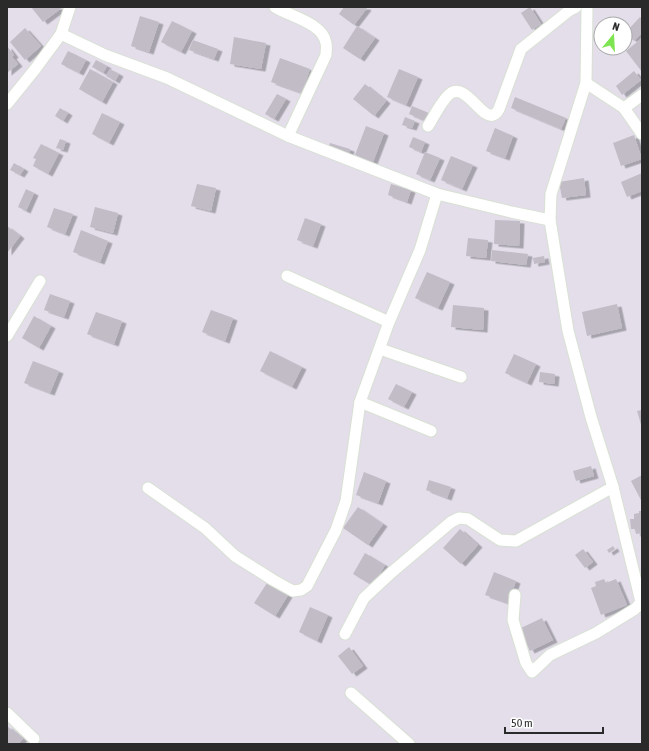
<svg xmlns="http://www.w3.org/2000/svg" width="649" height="751" viewBox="0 0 649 751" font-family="'Asap Condensed',sans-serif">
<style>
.building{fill:#c1bcc6;filter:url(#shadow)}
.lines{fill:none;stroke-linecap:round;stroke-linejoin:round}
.street-casing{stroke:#d8e1d3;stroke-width:13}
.street{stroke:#fff;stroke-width:11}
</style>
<defs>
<filter id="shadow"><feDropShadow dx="4.5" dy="2.5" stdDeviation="0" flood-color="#0004"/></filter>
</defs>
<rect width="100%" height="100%" fill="#e3deea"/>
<g class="building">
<path d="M31,7H63L43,22Z"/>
<path d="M344,7H365L367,8L354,25L339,14Z"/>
<path d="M530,7L541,24L532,30L521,13Z"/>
<path d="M140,16L159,22L149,52L131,46Z"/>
<path d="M640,17L642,19V33L634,41L625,33Z"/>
<path d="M172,21L192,31L181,52L161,42Z"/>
<path d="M357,26L375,38L360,59L343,48Z"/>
<path d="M601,26V41L594,33Z"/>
<path d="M25,28L41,46L25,60L10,42Z"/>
<path d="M234,37L266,43L261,69L230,64Z"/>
<path d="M642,38V72L626,51Z"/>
<path d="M193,40L218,49L214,59L189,50Z"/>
<path d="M7,46L14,55L12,57L18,64L7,73Z"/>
<path d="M68,51L86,60L79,73L61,64Z"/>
<path d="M280,58L310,69L302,93L271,82Z"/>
<path d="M96,60L107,66L103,73L92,67Z"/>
<path d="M90,69L113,82L102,102L79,89Z"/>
<path d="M110,69L119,74L115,81L106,76Z"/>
<path d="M399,69L418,77L406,105L387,97Z"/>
<path d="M634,71L641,80L622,95L616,86Z"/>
<path d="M365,84L386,101L374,116L353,99Z"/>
<path d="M277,94L286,99L274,119L265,114Z"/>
<path d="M515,97L566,118L561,129L511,108Z"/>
<path d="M412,106L431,114L428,122L409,114Z"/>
<path d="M60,108L68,113L63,121L55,116Z"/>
<path d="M102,113L120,122L109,143L92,134Z"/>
<path d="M405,117L415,121L412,128L402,125Z"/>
<path d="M366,126L384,133L373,162L355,155Z"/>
<path d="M495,128L513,136L505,158L486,151Z"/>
<path d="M634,135L642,159L621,166L613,143Z"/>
<path d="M413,137L425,142L421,152L409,147Z"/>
<path d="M60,139L66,141L63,150L56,148Z"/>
<path d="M330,143L350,149L348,157L328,149Z"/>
<path d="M41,144L59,153L48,174L33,166L36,159L33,158Z"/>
<path d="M425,152L440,158L430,180L416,174Z"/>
<path d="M451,156L473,165L462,189L441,180Z"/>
<path d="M14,163L24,169L20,175L10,170Z"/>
<path d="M642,173V191L627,197L621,182Z"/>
<path d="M584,178L586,195L562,198L559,182Z"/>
<path d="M197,184L216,188L211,211L191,206Z"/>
<path d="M391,184L411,190L407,202L388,195Z"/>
<path d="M26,189L34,193L26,211L18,207Z"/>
<path d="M95,207L118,213L113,233L90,227Z"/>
<path d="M54,208L73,214L65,234L47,227Z"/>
<path d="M305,218L321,224L313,246L297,240Z"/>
<path d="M495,220L520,221L519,246L494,244Z"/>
<path d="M7,226L20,236L7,253Z"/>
<path d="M81,230L108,241L100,262L73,252Z"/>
<path d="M468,238L488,240L486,258L466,256Z"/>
<path d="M492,250L528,254L526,265L491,261Z"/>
<path d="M544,256L545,262L534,264L533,258Z"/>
<path d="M427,272L450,282L438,308L415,298Z"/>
<path d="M50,294L70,301L64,317L44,310Z"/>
<path d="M617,304L622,328L587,336L582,312Z"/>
<path d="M453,305L484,308L483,330L451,327Z"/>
<path d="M211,310L233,318L225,341L202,332Z"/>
<path d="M96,312L122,321L114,344L87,334Z"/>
<path d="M34,316L51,326L39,348L22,338Z"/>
<path d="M270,351L302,367L292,387L260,371Z"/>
<path d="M514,354L536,364L527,383L505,373Z"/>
<path d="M33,361L59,371L50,393L24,383Z"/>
<path d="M540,372L555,374L554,384L539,382Z"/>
<path d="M396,384L412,392L404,407L388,399Z"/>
<path d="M642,410V428L637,411Z"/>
<path d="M591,466L594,476L576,481L573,471Z"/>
<path d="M364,472L386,481L378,503L356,495Z"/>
<path d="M642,475V502L631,481Z"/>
<path d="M429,480L451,487L447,498L426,490Z"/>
<path d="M358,507L383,524L368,545L343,528Z"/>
<path d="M639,511H642V533L636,534L635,529H631L630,519H634V514L639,513Z"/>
<path d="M460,529L478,545L461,564L443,548Z"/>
<path d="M613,546L615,549L609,553L607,550Z"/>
<path d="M583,549L593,562L585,568L575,555Z"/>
<path d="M365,553L385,565L373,586L353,574Z"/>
<path d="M494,572L516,581L508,603L485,595Z"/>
<path d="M604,579L606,583L616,579L627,605L601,615L591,588L596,586L595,582Z"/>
<path d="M267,583L288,595L275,616L254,603Z"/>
<path d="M310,607L328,615L317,641L299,632Z"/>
<path d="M542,618L553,640L530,651L519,629Z"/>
<path d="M349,647L363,666L352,674L338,656Z"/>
<path d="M7,726L23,739L18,744H7Z"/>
</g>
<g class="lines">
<g class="street-casing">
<g id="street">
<path d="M70,7L61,34L105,55L167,78L288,136L437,194L511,212L550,220"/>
<path d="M275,7C289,16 323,23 326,43C327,47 326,51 326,55L288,136"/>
<path d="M587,7L586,83L551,194L550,220L568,331L591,417L613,487L642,606"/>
<path d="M586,83L624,108L642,95"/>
<path d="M7,104L36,68L61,34"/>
<path d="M624,108L642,134"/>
<path d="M428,126C434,117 442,99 451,93C467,83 483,123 495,114C497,113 498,111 499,109L521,49L570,10L576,7"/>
<path d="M287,276L389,322"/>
<path d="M7,336L40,281"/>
<path d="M380,349L461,377"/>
<path d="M360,402L431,431"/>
<path d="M148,488L205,528L235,556L273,580L293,591L301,590L307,586L336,530L346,501L360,402L389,322L420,250L437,194"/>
<path d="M515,595L513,620L526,663L532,672L550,655L596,633L635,609L642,601"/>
<path d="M345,634L364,598L392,572L451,522L459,518L468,519L500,540L516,541L613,487"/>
<path d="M351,693L409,744"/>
<path d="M7,713L34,739"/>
</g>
</g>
<use href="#street" class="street"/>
</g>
<rect width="649" height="751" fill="none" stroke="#2a2a2a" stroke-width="16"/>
<g transform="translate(613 36) rotate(18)"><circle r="19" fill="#ffffff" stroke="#aaaaaa"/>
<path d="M0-3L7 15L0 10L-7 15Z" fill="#7fe451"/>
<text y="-6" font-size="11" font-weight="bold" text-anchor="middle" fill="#2a2a2a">N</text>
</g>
<path d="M505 727v6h98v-6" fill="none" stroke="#2a2a2a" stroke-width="2"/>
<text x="511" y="727" font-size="12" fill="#2a2a2a" stroke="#ffffff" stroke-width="3" paint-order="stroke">50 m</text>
</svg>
